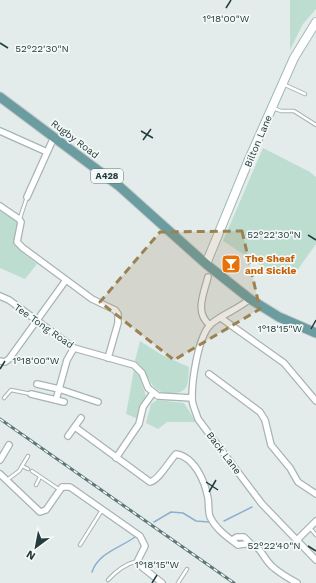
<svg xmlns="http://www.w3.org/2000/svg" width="316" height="583" viewBox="0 0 316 583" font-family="'Work Sans',sans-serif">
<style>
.green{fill:#bdddd0}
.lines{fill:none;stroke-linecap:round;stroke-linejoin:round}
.stream{stroke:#8eb0cf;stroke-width:1.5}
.lane-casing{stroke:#a6b4b3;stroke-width:4.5}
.street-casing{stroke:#a6b4b3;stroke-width:8}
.secondary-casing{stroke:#a2b8b7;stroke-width:10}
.primary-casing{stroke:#c2c8c9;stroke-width:11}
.lane{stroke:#fff;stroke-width:2.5}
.street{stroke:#fff;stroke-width:5.5}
.secondary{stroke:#fff;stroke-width:8}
.primary{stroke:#6a9ca0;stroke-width:9}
.rail-casing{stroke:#5e7779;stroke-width:3}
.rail{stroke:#f4f9f8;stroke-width:1.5;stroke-dasharray:4.5;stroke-linecap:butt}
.marked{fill:#9c8253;fill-opacity:0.2;stroke:#9c8253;stroke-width:3;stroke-dasharray:8 5;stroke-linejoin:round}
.ticks{fill:none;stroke:#243c3d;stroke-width:1.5}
.labels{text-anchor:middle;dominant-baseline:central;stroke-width:3.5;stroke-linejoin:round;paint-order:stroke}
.shield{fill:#f4f9f8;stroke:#627575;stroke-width:1}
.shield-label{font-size:9px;font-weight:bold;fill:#243c3d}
.street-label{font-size:10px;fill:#243c3d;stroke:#f4f9f8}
.food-label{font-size:10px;font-weight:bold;fill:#c56008;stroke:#f4f9f8;text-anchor:start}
.ticks-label{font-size:10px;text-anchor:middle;fill:#243c3d;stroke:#f4f9f8;stroke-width:3.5;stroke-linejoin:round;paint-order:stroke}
</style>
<rect width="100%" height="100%" fill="#e3eceb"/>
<g class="green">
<path d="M290,0H316V9L303,24L290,50Z"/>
<path d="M263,148L310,172L316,177V244L296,272L269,271L223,241Z"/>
<path d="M0,211L17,221C18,227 17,231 15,237C13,249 29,257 37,264L25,279L0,268Z"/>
<path d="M140,341L162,355L189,367C188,379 190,392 175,393C146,396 153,373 135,361Z"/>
<path d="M134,370L139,376L146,396L139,408L138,419L126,414Z"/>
<path d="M157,400L184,403L196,422H167L158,429L146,423L151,404Z"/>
</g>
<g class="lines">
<g class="stream">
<path d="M224,521L252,507"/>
<path d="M154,522L171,512L183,513L196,521L209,522"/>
<path d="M92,572C98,553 120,548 135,537"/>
</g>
<g class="lane-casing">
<g id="lane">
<path d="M283,84L305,94"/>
<path d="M273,108L281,111H294L316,125"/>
<path d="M20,218L27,197"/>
<path d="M4,398L11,390L31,394"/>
<path d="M22,466L28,469"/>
<path d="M32,471L60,490"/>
<path d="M7,480L19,471L28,456"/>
<path d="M36,485L40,477"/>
<path d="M310,528L316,535"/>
<path d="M80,545L102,510"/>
<path d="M108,580C116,571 126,564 137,561"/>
<path d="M178,583L187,569"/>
</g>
</g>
<g class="street-casing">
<g id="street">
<path d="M0,131L47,152"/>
<path d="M27,197L54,137"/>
<path d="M0,206L19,219L21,222L17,242L23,248L92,299L115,310L118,314V323L108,358"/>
<path d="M208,277C204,293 194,313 210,325"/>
<path d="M0,296L9,300L74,348L134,365L142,373L148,388L158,396L192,398"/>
<path d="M250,299C238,309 223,314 211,324C198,336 192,380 192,398C192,405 196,412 198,419L262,504L316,560"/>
<path d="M221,318L284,363L316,401"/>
<path d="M0,361L5,362L9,359L66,280"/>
<path d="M209,374L260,412L265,420L271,445L290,468L298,482L316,494"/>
<path d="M37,384L59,389L98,402"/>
<path d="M31,394L56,400L67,360L74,348"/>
<path d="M56,400L64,402"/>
<path d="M75,427L150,482C159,480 169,461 176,454C195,457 205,482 208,498C209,505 208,511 210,517C216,529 227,537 238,545C263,540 259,556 274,568C281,574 290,579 297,583"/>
<path d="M68,436L81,418"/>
<path d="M116,458L139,424L143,407L153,393"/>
<path d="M0,460L9,445"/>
<path d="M0,474L40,512L46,510L62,487H70L140,536L145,546L138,560L142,567L162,583"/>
<path d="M232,540L237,537H244L250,543"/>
<path d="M297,540L316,521"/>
</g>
</g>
<g class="secondary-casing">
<path id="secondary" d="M206,264L250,157L294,58L316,22"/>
</g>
<g class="primary-casing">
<path id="primary" d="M0,97L119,186L206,264L250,299L279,317L316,333"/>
</g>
<use href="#lane" class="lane"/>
<use href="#street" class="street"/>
<use href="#secondary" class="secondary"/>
<use href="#primary" class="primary"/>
<g class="rail-casing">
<path id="rail" d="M0,419L234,583"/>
</g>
<use href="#rail" class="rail"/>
</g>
<path class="marked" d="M242,231L260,309L174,360L100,302L160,232Z"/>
<path class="ticks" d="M226,8L231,0M0,43L8,48M141,131L153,138M143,140L151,129M308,235L316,240M311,329L316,320M0,369L5,361M206,482L218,490M209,492L216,480M308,546L316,551M152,583L157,575"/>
<defs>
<g id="bar-square" transform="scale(1)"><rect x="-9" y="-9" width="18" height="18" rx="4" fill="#e8710a" stroke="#f4f9f8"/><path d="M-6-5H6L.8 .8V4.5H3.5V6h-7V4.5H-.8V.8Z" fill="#fff"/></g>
</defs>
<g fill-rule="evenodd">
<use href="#bar-square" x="231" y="264"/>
</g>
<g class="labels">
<rect class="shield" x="91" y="169" width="32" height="14" rx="3"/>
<g class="shield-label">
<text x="107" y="176">A428</text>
</g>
<g class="street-label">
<text transform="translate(75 139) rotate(37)">Rugby Road</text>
<text transform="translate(258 141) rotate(-67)">Bilton Lane</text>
<text transform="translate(44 326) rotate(35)">Tee Tong Road</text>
<text transform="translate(224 453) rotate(53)">Back Lane</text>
</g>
<g class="food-label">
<text x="245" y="258">The Sheaf<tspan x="245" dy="12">and Sickle</tspan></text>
</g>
</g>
<g class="ticks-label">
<text x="226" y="22">1°18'00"W</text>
<text x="42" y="52">52°22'30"N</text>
<text x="274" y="238">52°22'30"N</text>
<text x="280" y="332">1°18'15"W</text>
<text x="36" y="364">1°18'00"W</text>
<text x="274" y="549">52°22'40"N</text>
<text x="157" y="568">1°18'15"W</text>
</g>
<g transform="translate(36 547) rotate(212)" stroke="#f4f9f8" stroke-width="3" paint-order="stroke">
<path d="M0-3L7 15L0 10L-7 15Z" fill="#243c3d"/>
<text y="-6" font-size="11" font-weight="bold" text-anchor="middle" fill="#243c3d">N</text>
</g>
</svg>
